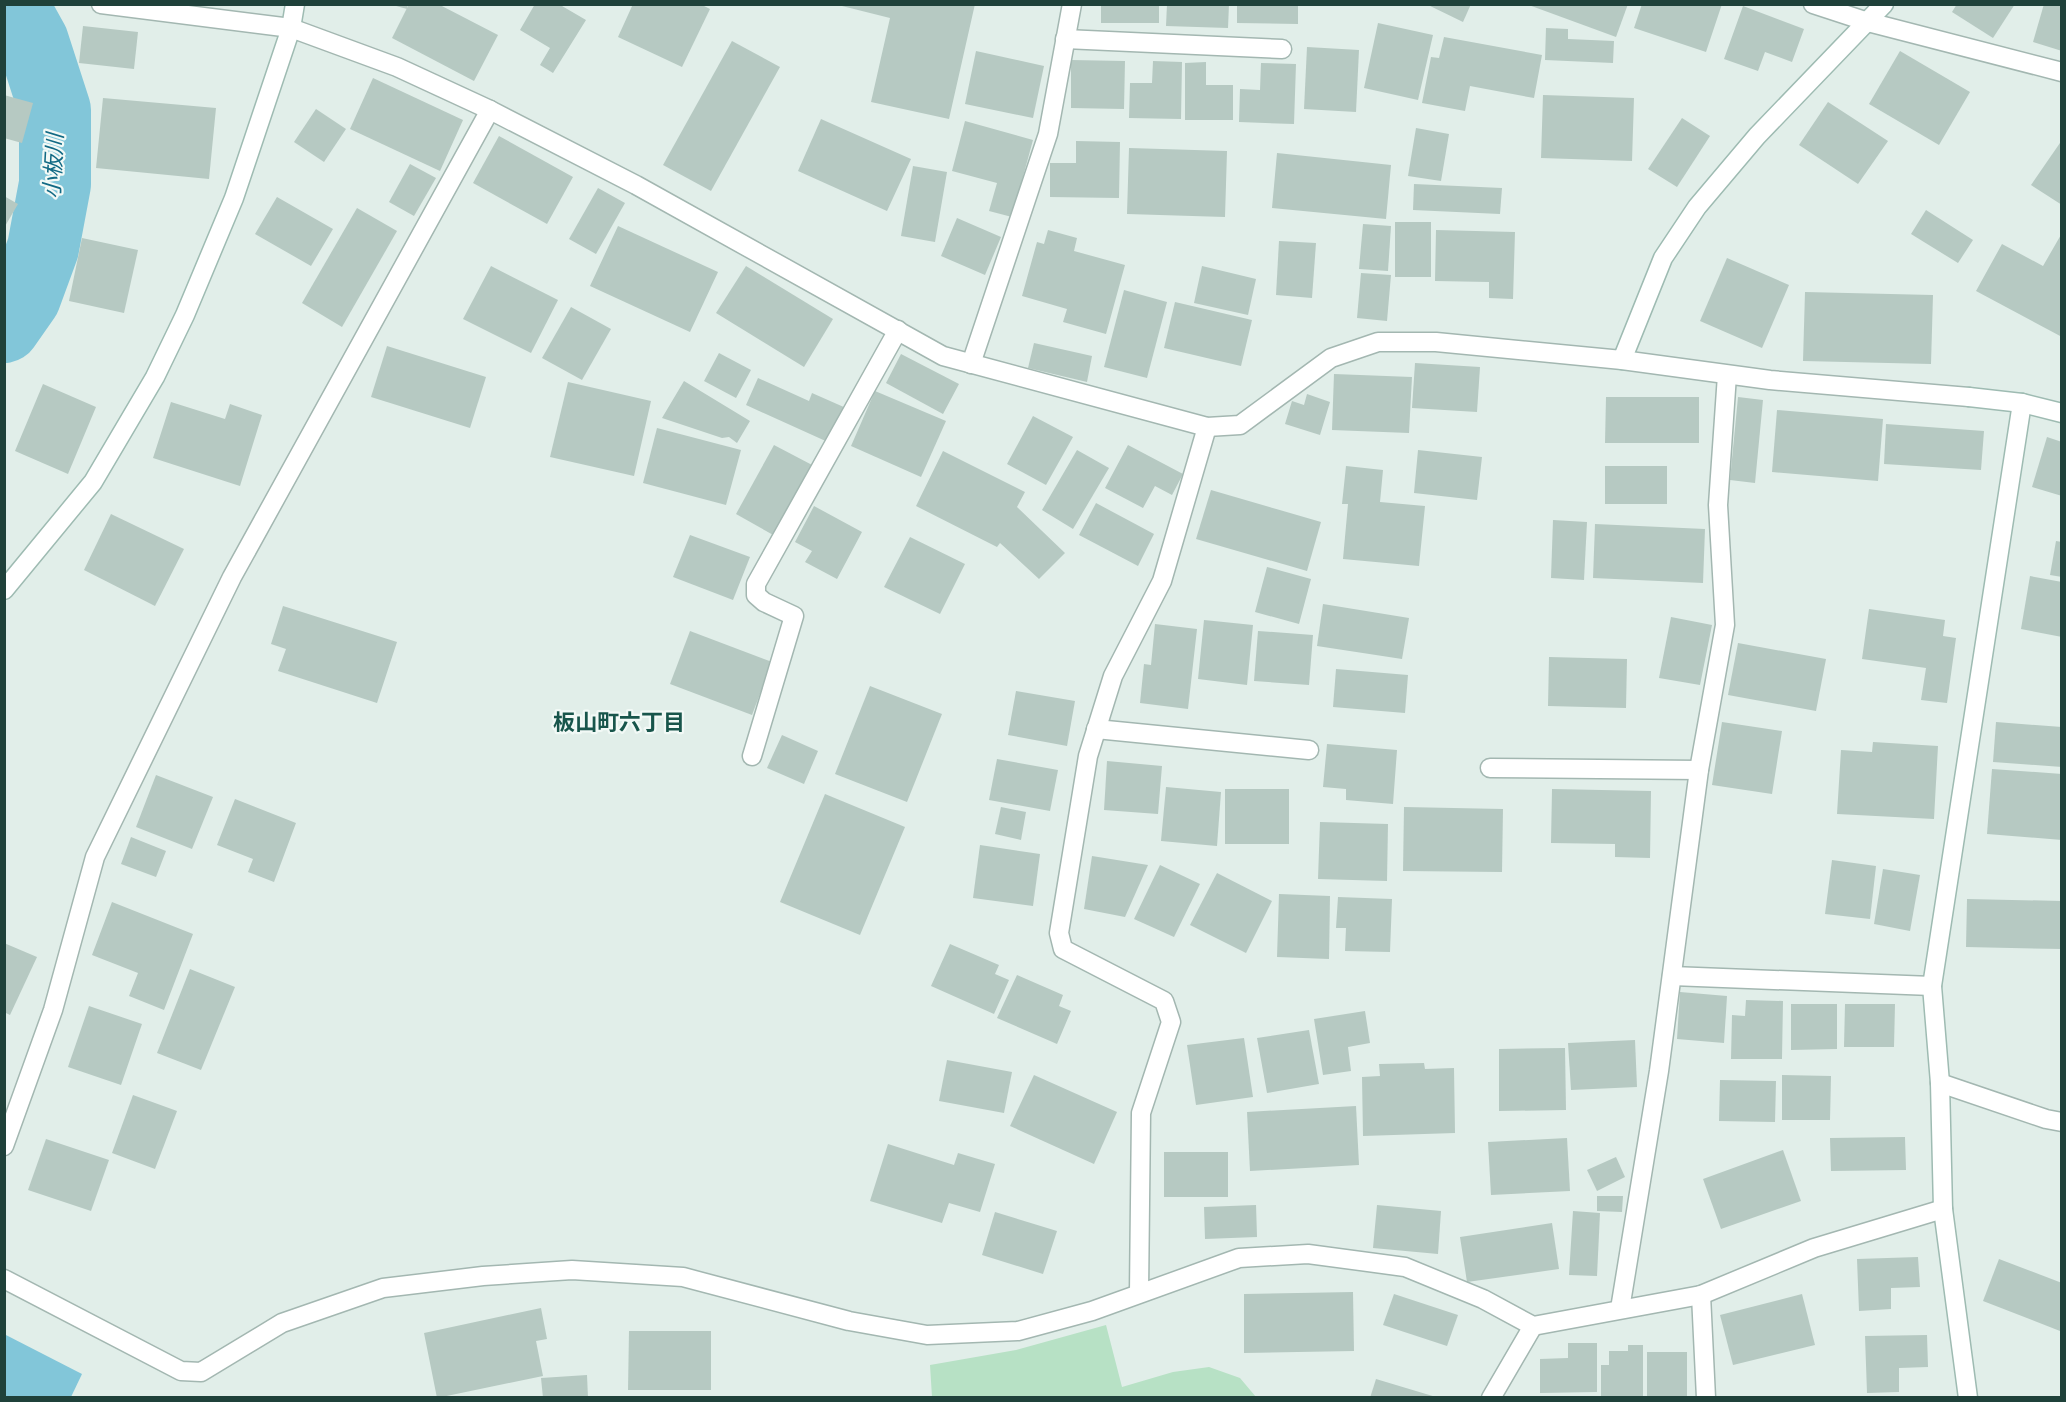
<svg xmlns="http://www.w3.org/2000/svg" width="2066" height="1402" viewBox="0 0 2066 1402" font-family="Manrope,'Noto Sans JP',sans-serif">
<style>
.green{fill:#b7e1c5}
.water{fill:#82c6d9}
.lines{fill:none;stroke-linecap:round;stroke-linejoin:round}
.river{stroke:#82c6d9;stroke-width:72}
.building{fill:#b6c9c2}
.lane-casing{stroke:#a3b7b1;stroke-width:21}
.street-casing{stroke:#a3b7b1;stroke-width:21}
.secondary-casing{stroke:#9ebbb2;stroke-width:21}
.lane{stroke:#fff;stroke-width:18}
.street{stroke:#fff;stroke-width:18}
.secondary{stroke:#fff;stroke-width:18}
.labels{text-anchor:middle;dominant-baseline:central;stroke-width:4.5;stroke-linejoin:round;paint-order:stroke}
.water-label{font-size:22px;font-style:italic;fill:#116984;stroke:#f2f9f6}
.neighbourhood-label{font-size:22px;font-weight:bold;fill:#18554b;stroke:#f2f9f6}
</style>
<rect width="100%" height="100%" fill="#e1eee9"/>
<path class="green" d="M1106,1325L1122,1387L1173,1372L1209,1367L1240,1378L1256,1397H932L930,1365L1016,1350Z"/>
<path class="water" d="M4,1334L82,1374L71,1397H5Z"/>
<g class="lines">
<path class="river" d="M4,327L25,297L43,248L55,184V110L33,42L12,4"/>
</g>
<g class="building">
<path d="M389,4H408L407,9Z"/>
<path d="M409,4H438L498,35L474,81L392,38Z"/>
<path d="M535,4H563L562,6L586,20L553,73L540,65L550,48L520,30Z"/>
<path d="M633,4H700L710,9L682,67L618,37Z"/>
<path d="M834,4H975L949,119L871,102L890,18Z"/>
<rect x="1101" y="4" width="58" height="19"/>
<path d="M1167,4H1229L1228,28L1166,26Z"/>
<path d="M1237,4H1298V24L1237,23Z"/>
<path d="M1426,4H1471L1463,22Z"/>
<path d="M1526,4H1628L1616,37Z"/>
<path d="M1642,4H1722L1706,52L1634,28Z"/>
<path d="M1957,4H2015L1993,38L1952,12Z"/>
<path d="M2044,4H2062V51L2033,42Z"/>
<path d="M1743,6L1804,29L1792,62L1765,52L1758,71L1724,59Z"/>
<path d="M1378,23L1433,35L1418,100L1364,88Z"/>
<path d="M83,26L138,32L134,69L79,63Z"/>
<path d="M1546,28L1568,29V39L1614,41L1613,63L1545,60Z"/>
<path d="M1444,37L1542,55L1534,98L1470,86L1465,111L1422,103L1431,57L1439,58Z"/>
<path d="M732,41L780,67L711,191L663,165Z"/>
<path d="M1307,47L1359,50L1356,112L1304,109Z"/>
<path d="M976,51L1044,66L1033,118L965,104Z"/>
<path d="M1900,51L1970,92L1939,145L1869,104Z"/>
<path d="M1071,60L1125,61L1124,109L1071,108Z"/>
<path d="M1153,61L1182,62L1181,119L1129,118L1130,83H1152Z"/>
<path d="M1206,62V85H1233V120H1185V63Z"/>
<path d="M1261,63L1296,64L1294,124L1239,122L1240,89L1260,90Z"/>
<path d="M373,78L463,120L440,171L350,129Z"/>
<path d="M4,95L33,103L22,143L4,138Z"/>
<path d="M1543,95L1634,98L1632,161L1541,158Z"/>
<path d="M103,98L216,108L209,179L96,168Z"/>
<path d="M1828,102L1888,141L1858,184L1799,145Z"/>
<path d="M316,109L346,129L324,162L294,142Z"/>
<path d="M1682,118L1710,136L1677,187L1648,169Z"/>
<path d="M821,119L911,159L887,211L798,171Z"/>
<path d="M965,121L1033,140L1012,217L989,211L997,183L952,171Z"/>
<path d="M1416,128L1449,134L1441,181L1408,176Z"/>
<path d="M499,136L573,177L547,224L473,183Z"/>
<path d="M2062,140V205L2031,185Z"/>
<path d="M1076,141L1120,142L1119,198L1050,197V163H1076Z"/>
<path d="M1129,148L1227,151L1225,217L1127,214Z"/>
<path d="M1277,153L1391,165L1386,219L1272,208Z"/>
<path d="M410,164L436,178L414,216L389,202Z"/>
<path d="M913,166L947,172L935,242L901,236Z"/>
<path d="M1414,184L1502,188L1500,214L1413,210Z"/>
<path d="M598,188L625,203L596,254L569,239Z"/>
<path d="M4,196L18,204L4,228Z"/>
<path d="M277,197L333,229L311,266L255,234Z"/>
<path d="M357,208L397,231L342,327L302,303Z"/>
<path d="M1926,210L1973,240L1958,263L1911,234Z"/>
<path d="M957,218L1001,237L985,275L941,256Z"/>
<rect x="1395" y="222" width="36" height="55"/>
<path d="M1363,224L1391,226L1388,271L1359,269Z"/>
<path d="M618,226L718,272L690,332L590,286Z"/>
<path d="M1048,230L1077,238L1074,251L1125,265L1106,334L1063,322L1067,309L1022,296L1037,242L1044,244Z"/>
<path d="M1436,230L1515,232L1513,299L1489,298V282L1435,281Z"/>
<path d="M2062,233V337L1976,291L2002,244L2043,266Z"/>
<path d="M82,238L138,250L124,313L69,301Z"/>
<path d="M1279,241L1316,243L1312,298L1276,295Z"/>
<path d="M1727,258L1789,285L1762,348L1700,321Z"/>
<path d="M491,266L558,300L531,353L463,319Z"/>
<path d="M746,266L833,319L804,367L716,313Z"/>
<path d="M1202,266L1256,279L1248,315L1194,303Z"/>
<path d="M1361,273L1391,275L1387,321L1357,318Z"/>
<path d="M1124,290L1167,302L1147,378L1104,367Z"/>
<path d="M1805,292L1933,295L1931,364L1803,361Z"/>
<path d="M1175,302L1252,320L1241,366L1164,348Z"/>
<path d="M571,307L611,329L582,380L542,358Z"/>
<path d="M1034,343L1092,356L1087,382L1028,368Z"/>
<path d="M387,346L486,377L470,428L371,397Z"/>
<path d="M719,353L751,370L736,398L704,381Z"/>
<path d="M901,354L959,384L943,414L886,383Z"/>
<path d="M1415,363L1480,367L1477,412L1412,408Z"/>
<path d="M1334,374L1412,377L1409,433L1332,430Z"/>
<path d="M758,378L809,401L812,393L846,408L830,443L746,405Z"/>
<path d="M684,381L750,421L737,443L729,437L722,438L662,418Z"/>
<path d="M568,382L651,401L634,476L550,457Z"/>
<path d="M43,384L96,407L68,474L15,451Z"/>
<path d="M875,391L946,421L921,477L851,446Z"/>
<path d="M1307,394L1330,402L1320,435L1285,424L1292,401L1304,405Z"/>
<path d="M1606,397H1699V443H1605Z"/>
<path d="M1738,397L1763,400L1755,483L1730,480Z"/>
<path d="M171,402L225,419L230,404L262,415L240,486L153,458Z"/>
<path d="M1777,410L1883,419L1878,481L1772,472Z"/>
<path d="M1033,416L1073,437L1046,485L1007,464Z"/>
<path d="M1886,424L1984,431L1981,470L1884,464Z"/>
<path d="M657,428L741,450L726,505L643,483Z"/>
<path d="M2047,437L2062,442V496L2032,487Z"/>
<path d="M774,445L814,466L775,536L736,514Z"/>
<path d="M1128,445L1183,474L1172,495L1155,486L1143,508L1105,488Z"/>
<path d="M1077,450L1109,468L1073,529L1042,510Z"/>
<path d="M1418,450L1482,457L1477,500L1414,493Z"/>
<path d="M943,451L1025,492L1017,507L1065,553L1039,579L1000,543L997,547L916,506Z"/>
<path d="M1346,466L1383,470L1380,502L1425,506L1419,566L1343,559L1348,504H1342Z"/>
<rect x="1605" y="466" width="62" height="38"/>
<path d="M1211,490L1321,522L1307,571L1196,539Z"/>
<path d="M1096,503L1154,534L1138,566L1079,535Z"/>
<path d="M814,506L862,532L837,579L805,562L812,551L795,542Z"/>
<path d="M111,514L184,549L155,606L84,570Z"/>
<path d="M1553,520L1587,522L1584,580L1551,578Z"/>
<path d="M1595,524L1705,529L1703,583L1593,578Z"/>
<path d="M690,535L750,557L733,600L673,577Z"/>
<path d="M910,537L965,564L940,614L884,587Z"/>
<path d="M2056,541L2062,542V577L2050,575Z"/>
<path d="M1267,567L1311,579L1299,624L1255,612Z"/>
<path d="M2030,576L2062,582V637L2021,629Z"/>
<path d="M1323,604L1409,618L1402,659L1317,646Z"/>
<path d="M283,606L397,642L377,703L278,671L286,649L271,644Z"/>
<path d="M1869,609L1945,620L1943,636L1956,638L1947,703L1921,700L1926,668L1862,659Z"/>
<path d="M1671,617L1712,625L1700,685L1659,678Z"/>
<path d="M1204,620L1253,625L1247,685L1198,679Z"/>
<path d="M1155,624L1197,629L1188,709L1140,703L1144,664L1151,665Z"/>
<path d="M690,631L772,662L752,715L670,684Z"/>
<path d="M1258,631L1313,635L1309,685L1254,681Z"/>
<path d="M1738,643L1826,659L1816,711L1728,695Z"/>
<path d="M1549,657L1627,659L1626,708L1548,706Z"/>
<path d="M1336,669L1408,675L1405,713L1333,707Z"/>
<path d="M870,686L942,714L907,802L835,774Z"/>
<path d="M1016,691L1075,701L1067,746L1008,735Z"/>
<path d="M1722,722L1782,731L1772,794L1712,785Z"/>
<path d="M1996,722L2062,727V767L1993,762Z"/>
<path d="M782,735L818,751L804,784L767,768Z"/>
<path d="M1873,742L1938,746L1934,819L1837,814L1841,750L1872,752Z"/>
<path d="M1327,744L1397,750L1393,804L1346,800V789L1323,787Z"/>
<path d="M997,759L1058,770L1050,811L989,800Z"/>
<path d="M1107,761L1162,766L1158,814L1104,810Z"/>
<path d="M1992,769L2062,774V840L1987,834Z"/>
<path d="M156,775L213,797L192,849L136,827Z"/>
<path d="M1166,787L1221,792L1217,846L1161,841Z"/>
<rect x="1225" y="789" width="64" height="55"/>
<path d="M1552,789L1651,791L1650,858L1615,857V844L1551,843Z"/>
<path d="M825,794L905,827L860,935L780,902Z"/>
<path d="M235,799L296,823L274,882L248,872L253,859L217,845Z"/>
<path d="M1001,807L1026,812L1021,840L995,834Z"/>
<path d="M1404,807L1503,809L1502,872L1403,871Z"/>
<path d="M1320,822L1388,824L1387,881L1318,879Z"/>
<path d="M131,837L166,851L156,877L121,864Z"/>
<path d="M980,845L1040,854L1033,906L973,898Z"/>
<path d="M1092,856L1148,865L1125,917L1084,909Z"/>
<path d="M1832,860L1876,866L1870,919L1825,914Z"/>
<path d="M1160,865L1200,884L1174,937L1134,919Z"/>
<path d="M1883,869L1920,875L1910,931L1874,924Z"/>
<path d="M1217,873L1272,901L1246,953L1190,925Z"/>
<path d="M1279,894L1330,896L1329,959L1277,957Z"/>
<path d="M1338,897L1392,899L1390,952L1345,951L1346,928H1336Z"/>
<path d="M1967,899L2062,901V949L1966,947Z"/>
<path d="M112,902L193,934L164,1010L129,996L138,973L92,955Z"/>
<path d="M4,943L37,957L10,1015L4,1012Z"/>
<path d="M950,944L999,965L995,974L1009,980L994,1014L931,986Z"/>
<path d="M190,969L235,987L201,1070L157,1053Z"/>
<path d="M1017,975L1063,995L1059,1006L1071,1011L1057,1044L997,1018Z"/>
<path d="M1680,992L1727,996L1724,1043L1677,1039Z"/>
<path d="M1746,1000L1783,1001L1782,1059H1731L1732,1015L1745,1016Z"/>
<path d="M1791,1004H1837V1049L1791,1050Z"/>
<path d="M1845,1004H1895L1894,1047H1844Z"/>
<path d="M89,1006L142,1024L121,1085L68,1067Z"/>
<path d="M1365,1011L1370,1043L1348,1047L1351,1071L1323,1075L1314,1019Z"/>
<path d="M1309,1030L1319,1084L1267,1093L1257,1038Z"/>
<path d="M1244,1038L1253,1097L1196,1105L1187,1045Z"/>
<path d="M1635,1040L1637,1087L1571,1090L1568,1043Z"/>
<path d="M1565,1048L1566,1110L1499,1111V1049Z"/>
<path d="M947,1060L1012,1072L1004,1113L939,1101Z"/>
<path d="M1424,1063L1425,1069L1454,1068L1455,1133L1363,1136L1362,1077L1380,1076L1379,1064Z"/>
<path d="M1034,1075L1117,1112L1094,1164L1010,1126Z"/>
<path d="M1782,1075L1831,1076L1830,1120H1782Z"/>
<path d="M1720,1080L1776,1081L1775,1122L1719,1121Z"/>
<path d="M133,1095L177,1111L155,1169L112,1153Z"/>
<path d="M1356,1106L1359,1165L1250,1171L1247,1112Z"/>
<path d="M1905,1137L1906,1170L1831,1171L1830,1138Z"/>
<path d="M1567,1138L1570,1191L1491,1195L1488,1142Z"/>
<path d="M46,1139L109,1160L91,1211L28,1190Z"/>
<path d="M888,1144L954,1165L958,1153L995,1164L980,1212L949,1203L942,1223L870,1201Z"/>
<path d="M1783,1150L1801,1201L1721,1229L1703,1179Z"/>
<rect x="1164" y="1152" width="64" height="45"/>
<path d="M1616,1157L1625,1177L1597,1191L1587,1170Z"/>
<path d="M1597,1196H1623L1622,1212L1597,1211Z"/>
<path d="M1256,1205L1257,1237L1205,1239L1204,1207Z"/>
<path d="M1377,1205L1441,1211L1438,1254L1373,1248Z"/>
<path d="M1573,1211L1600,1213L1597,1276L1569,1275Z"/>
<path d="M995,1212L1057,1231L1043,1274L982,1255Z"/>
<path d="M1552,1223L1559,1269L1467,1282L1460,1237Z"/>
<path d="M1918,1257L1920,1287L1891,1288V1309L1859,1311L1857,1259Z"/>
<path d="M1999,1259L2062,1283L2060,1331L1983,1301Z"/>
<path d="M1353,1292L1354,1351L1244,1353V1294Z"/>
<path d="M1394,1294L1458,1315L1447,1346L1383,1325Z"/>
<path d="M1802,1294L1815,1345L1733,1365L1720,1315Z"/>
<path d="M541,1308L547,1339L536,1341L543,1376L437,1398L424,1333Z"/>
<path d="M629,1331H711V1390H628Z"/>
<path d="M1927,1335L1928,1367L1899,1368V1392L1867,1393L1865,1336Z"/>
<path d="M1568,1343H1597V1392L1540,1393V1359L1568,1358Z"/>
<path d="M1628,1345H1643V1398H1601V1365H1609V1351H1628Z"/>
<rect x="1647" y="1352" width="40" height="46"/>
<path d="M587,1375L588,1398H543L541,1378Z"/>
<path d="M1376,1379L1436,1397V1398H1370Z"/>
</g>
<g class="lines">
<g class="lane-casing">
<path id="lane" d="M752,756L794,616L764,602L756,595V584L898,330"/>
</g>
<g class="street-casing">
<g id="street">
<path d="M101,4L291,28L397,67L490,110L636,185L943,356L1207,427L1240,425L1331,358L1378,342H1436L1622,360L1770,380L1969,397"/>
<path d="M1813,4L1868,22L2062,72"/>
<path d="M1065,39L1282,49"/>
<path d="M971,364L1048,134L1072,4"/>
<path d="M1096,729L1309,750"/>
<path d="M1490,768L1699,770"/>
<path d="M1672,976L1932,986"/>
<path d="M1940,1083L2046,1119L2062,1122"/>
<path d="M4,1146L53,1010L95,857L232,577L490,110"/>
<path d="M4,1279L181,1371L201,1372L282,1323L383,1288L483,1276L572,1270L683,1277L849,1321L927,1335L1018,1331L1092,1311L1239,1258L1308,1254L1405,1267L1483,1299L1533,1326L1701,1295L1814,1248L1943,1209"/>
<path d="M1139,1293L1141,1113L1171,1022L1164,1001L1063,949L1059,933L1088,756L1113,676L1162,581L1207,427"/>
<path d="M1701,1295L1706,1398"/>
<path d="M1620,1309L1659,1071L1699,770L1725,625L1718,505L1727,375"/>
<path d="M1491,1398L1533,1326"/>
</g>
</g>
<g class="secondary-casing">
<g id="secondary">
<path d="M1622,360L1663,258L1697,207L1757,136L1884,4"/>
<path d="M1969,397L2022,403L2062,413"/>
<path d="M4,590L93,482L155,377L185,315L234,198L291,28L295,4"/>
<path d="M1968,1398L1943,1209L1940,1083L1932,986L2022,403"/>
</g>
</g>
<use href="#lane" class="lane"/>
<use href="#street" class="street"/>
<use href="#secondary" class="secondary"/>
</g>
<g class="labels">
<g class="water-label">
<text transform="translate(53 166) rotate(-87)">小板川</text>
</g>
<g class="neighbourhood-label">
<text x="619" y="722">板山町六丁目</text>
</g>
</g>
<rect width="2066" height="1402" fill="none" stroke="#1f413a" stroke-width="12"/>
</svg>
